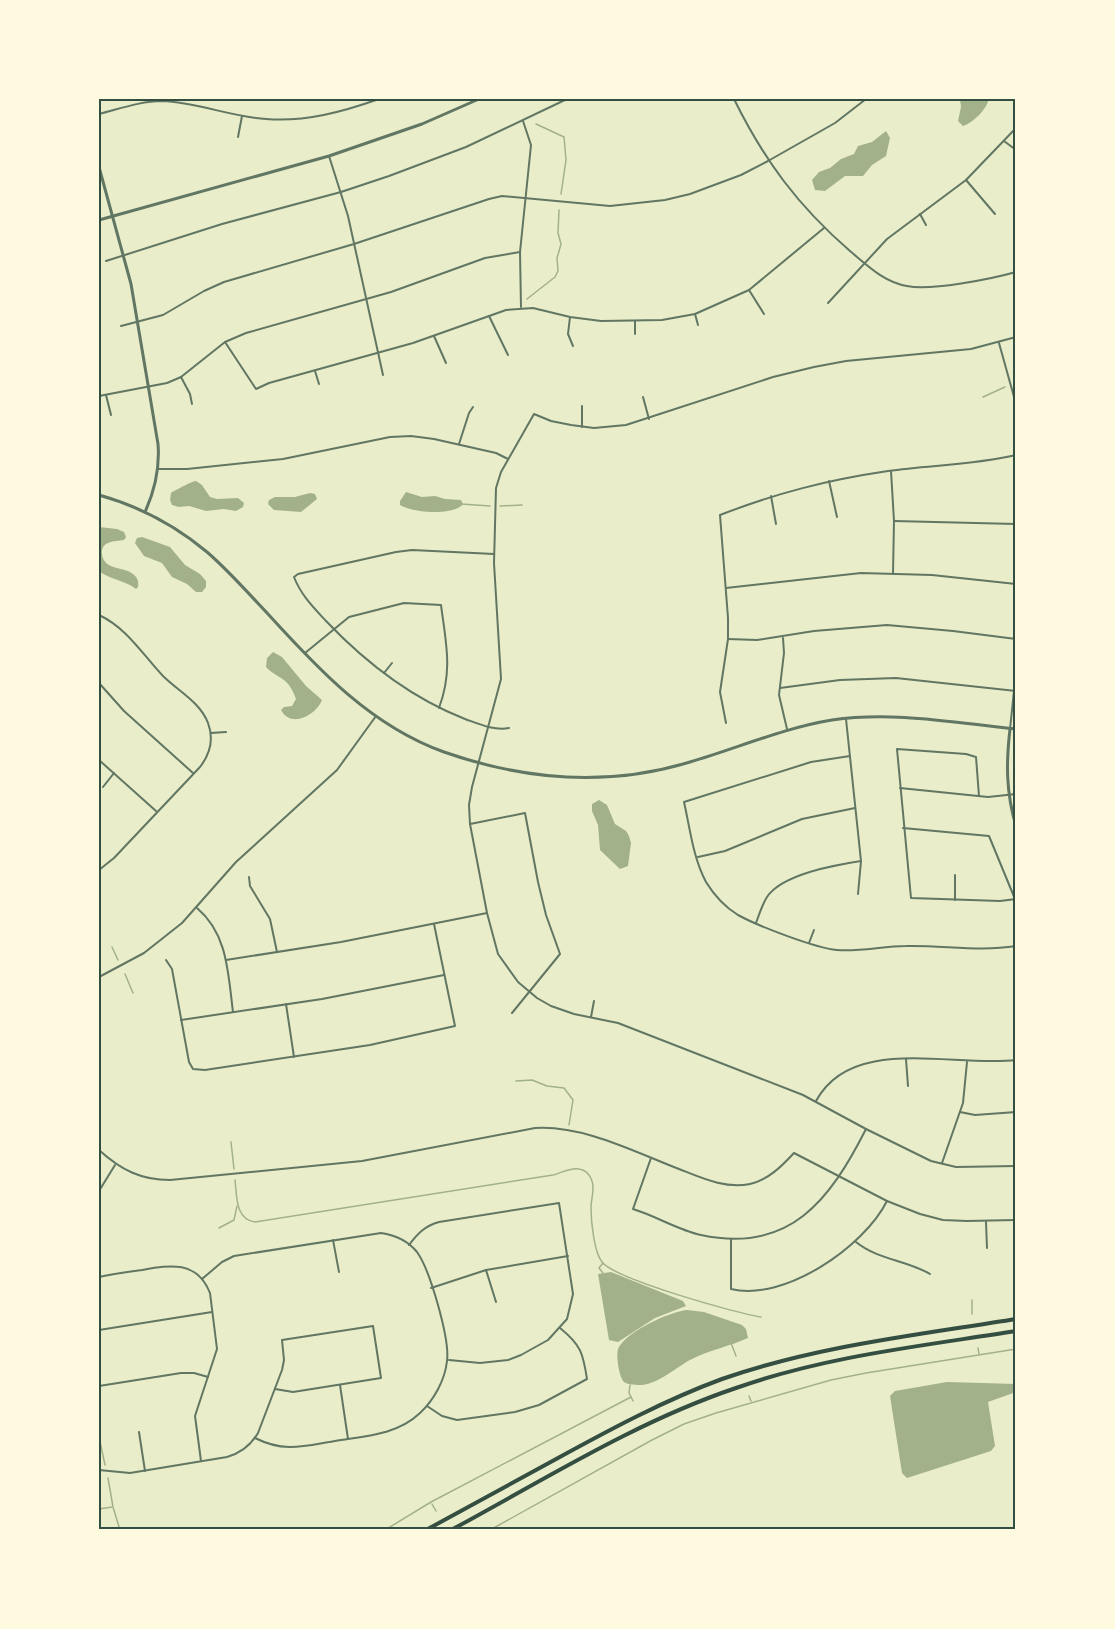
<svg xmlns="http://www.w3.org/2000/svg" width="1115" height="1629" viewBox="0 0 1115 1629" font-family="Manrope,sans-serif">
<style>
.water{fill:#a3b18a}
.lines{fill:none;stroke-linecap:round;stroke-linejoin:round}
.stream{stroke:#a3b18a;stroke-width:1.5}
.minor{stroke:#617663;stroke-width:2}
.tertiary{stroke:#617663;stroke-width:3}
.motorway{stroke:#344e41;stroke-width:4}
.neatline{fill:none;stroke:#344e41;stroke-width:2}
</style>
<rect width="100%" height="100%" fill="#e9edc9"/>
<g class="water">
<path d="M960,99H989C986,110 974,122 963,126L958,121L961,107Z"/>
<path d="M886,131L890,138L886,156L872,165L863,176H845L825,191L815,190L812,180L819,172L830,168L841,159L854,154L858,146L872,142Z"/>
<path d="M196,481L202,485L210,497L217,499L238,498L244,503L243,507L236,511L224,509L206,511L189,506L179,507L172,505L170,500L171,493C176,490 192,481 196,481Z"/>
<path d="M406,492L422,497L435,496L445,499L461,500L463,504C454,516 413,513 400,505V501Z"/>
<path d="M310,493L315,494L317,499L301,512L274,510L268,504L269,500L275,497H295Z"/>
<path d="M99,527L117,529L124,532L126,537L124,540C115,542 101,540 102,554C104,571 124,566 133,574C138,578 139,582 138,587L136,589C125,580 110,580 99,571Z"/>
<path d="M142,537L170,547L185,565L200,574L206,581V587L202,592H196L187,584L172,577L162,563L144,556L135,543L137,538Z"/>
<path d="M273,652L282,657L306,686L322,700C316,715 291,729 281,710L284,707L292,706L296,699C287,675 280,681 266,667L267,658Z"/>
<path d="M599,800L607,805L615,824L626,831L629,836L631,843L628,866L620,869L600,850L598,825L592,811V804Z"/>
<path d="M611,1272L683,1301L686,1306L655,1318L618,1342L609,1340L598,1274Z"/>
<path d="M687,1310L704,1312L742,1325L746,1329L748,1338C730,1346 710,1350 692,1359C676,1367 660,1383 642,1385C637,1385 628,1385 624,1382C619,1377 615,1353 619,1347C628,1331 669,1312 687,1310Z"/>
<path d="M947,1382L1016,1384V1392L988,1402L995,1446L991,1451L907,1478L902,1473L890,1396L895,1391Z"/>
</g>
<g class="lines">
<g class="stream">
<path d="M536,124L564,137L566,160L561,194"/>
<path d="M527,299L555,277L558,271L557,258L561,244L558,233L559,210"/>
<path d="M983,397L1005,387"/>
<path d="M461,504L490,506"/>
<path d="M500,506L522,505"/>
<path d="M112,947L118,960"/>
<path d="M125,974L133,993"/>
<path d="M516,1081L532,1080L547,1086L564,1088L573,1100L569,1125"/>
<path d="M231,1142L234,1169"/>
<path d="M235,1180C237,1196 235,1219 255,1222L553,1175C561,1173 571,1167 579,1169C586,1170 590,1175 592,1181C595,1189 591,1199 591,1208C591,1221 594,1252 602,1262C615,1279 735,1313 761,1317"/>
<path d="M219,1228L234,1220L237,1206"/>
<path d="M603,1273L599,1268L603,1263"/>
<path d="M972,1300V1314"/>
<path d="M731,1343L736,1356"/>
<path d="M978,1348L979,1354"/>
<path d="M630,1385L629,1393L633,1401"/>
<path d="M749,1396L751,1401"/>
<path d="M99,1437L105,1465"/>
<path d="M108,1478L113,1507L120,1530"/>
<path d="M432,1504L436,1511"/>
<path d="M99,1509L112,1507"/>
<path d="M385,1530L431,1502L631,1397"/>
<path d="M490,1530L652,1440L684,1424L716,1413L831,1380L866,1373L1016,1349"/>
</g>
<g class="minor">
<path d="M734,99C764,160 798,206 850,251C868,266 884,282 907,286C931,291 991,279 1016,272"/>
<path d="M99,114C119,109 141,101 162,101C196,102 232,117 266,119C306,122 342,112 379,99"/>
<path d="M238,137L242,116"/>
<path d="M1004,141L1016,150"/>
<path d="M329,156L348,216L383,375"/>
<path d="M966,180L995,214"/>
<path d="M920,214L926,225"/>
<path d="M106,261L222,224L341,192L389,176L466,147L567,99"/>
<path d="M749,290L764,314"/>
<path d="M828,303L887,239L966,180L1016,128"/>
<path d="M521,307L520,252L531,145L523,121"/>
<path d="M695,314L698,325"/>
<path d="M489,316L508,355"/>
<path d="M570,317L568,334L573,346"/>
<path d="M635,321V334"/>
<path d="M121,326L163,315L204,291L224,282L354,244L489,199L502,196L610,206L665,200L690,194L741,175L768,161L835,123L866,99"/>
<path d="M434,336L446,363"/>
<path d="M1016,337L971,349L846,361L814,367L773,377L626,425L594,428L571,425L551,421L534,414L501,472L496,488L494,563L501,679L472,787L469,805L470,824L487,913L498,954L518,982L537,998L551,1006L574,1014L618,1023L803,1095L866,1129L931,1161L956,1167L1016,1166"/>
<path d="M225,342L256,389L269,383L413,343L506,310L533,308L570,317L601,321L662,320L695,314L749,290L824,228"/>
<path d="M999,343L1016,404"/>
<path d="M315,371L319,384"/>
<path d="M181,377L190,394L192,404"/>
<path d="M106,395L111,415"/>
<path d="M99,396L167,383L181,377L225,342L246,333L391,292L485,258L520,252"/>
<path d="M643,397L649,419"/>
<path d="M582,427V406"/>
<path d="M459,444L469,413L473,407"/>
<path d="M158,469H187L283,459L390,437L411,436L434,439L496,453L508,459"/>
<path d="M891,471L894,521L893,573"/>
<path d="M829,481L837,517"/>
<path d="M771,496L776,524"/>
<path d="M894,521L1016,524"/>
<path d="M494,554L412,550L396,552L298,574L294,577C301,595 313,607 326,621C366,663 411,698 465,719C479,724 494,731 509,728"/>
<path d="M726,588L861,573L932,575L1016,584"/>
<path d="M99,615C127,628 143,655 163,676C178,691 200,702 208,723C214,739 210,754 200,767L114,858L99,870"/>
<path d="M783,638L784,653L779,695L787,729"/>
<path d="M728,639L757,640L814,631L887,625L953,631L1016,639"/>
<path d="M305,653L349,617L404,603L441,605C446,644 453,670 439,708"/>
<path d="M384,673L392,663"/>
<path d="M99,683L124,711L193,773"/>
<path d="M780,688L840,680L896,678L1016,691"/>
<path d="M846,719L861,861L858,894"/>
<path d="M726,723L720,692L728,639V618L720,515C777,493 827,480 888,471C931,465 974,465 1016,455"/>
<path d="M1010,729L1016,672"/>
<path d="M211,733L226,732"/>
<path d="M850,756L811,762L684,802C690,828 693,858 706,882C714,895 725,907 738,915C758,926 815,948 837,950C860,952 883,946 906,946C943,945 979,952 1016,946"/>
<path d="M99,760L156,811"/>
<path d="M103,787L114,773"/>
<path d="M900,788L988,797L1016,794"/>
<path d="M979,796L976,757L966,754L897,749L911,898L1000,901L1016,899"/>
<path d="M470,824L525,813L538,882L546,915L560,954L512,1013"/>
<path d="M903,828L989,836L1015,899"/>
<path d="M698,857L725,851L802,819L855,808"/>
<path d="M955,875V900"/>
<path d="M249,877L250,886L270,919L277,952"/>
<path d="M197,908C228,934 228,974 233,1012"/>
<path d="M756,923C759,915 762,905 767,897C782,874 835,865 861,861"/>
<path d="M809,943L814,930"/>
<path d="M166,960L172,969L189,1062L193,1069L205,1070L370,1045L455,1026L434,924"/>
<path d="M226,960L341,942L487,913"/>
<path d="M99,977L144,953L182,923L236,862L337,770L376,716"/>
<path d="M286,1004L294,1057"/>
<path d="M591,1017L594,1001"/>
<path d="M181,1020L322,999L444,975"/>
<path d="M906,1059L908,1086"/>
<path d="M816,1101C852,1034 954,1068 1016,1060"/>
<path d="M960,1112L975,1115L1016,1112"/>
<path d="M99,1150C121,1170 141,1180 170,1180L362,1161L535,1128C583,1125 635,1152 679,1169C702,1178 725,1189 750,1184C768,1180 782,1166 794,1153L887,1201L920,1214L943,1220L967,1221L1016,1220"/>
<path d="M651,1158L633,1209C656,1216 678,1230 701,1235C790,1254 830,1200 866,1129"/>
<path d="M942,1163L963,1103L967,1062"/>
<path d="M99,1191L115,1165"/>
<path d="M986,1222L987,1248"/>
<path d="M731,1239V1289C784,1302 864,1247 887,1201"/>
<path d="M333,1240L339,1272"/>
<path d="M856,1242C878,1260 907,1260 930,1274"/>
<path d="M409,1245C418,1233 425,1226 439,1222L559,1203L573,1294L567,1319L548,1340L521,1355L508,1360L480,1363L449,1360"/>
<path d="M486,1270L496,1302"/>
<path d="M99,1277C113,1274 127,1272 142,1270C170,1265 197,1260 210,1293L217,1349L195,1416L201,1461"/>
<path d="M202,1279L222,1262L234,1256L381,1233C395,1235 408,1241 417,1252C430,1270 450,1339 447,1361C445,1380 434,1400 420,1413C397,1435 365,1436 335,1441C304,1446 285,1453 255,1438"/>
<path d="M431,1288L486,1270L568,1256"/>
<path d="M99,1330L212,1312"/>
<path d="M340,1385L348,1439"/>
<path d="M99,1386L181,1373H194L208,1377"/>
<path d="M427,1406L442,1416L457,1420L515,1412L539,1405L587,1379C583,1353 581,1345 560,1328"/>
<path d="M139,1432L145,1471"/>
<path d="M99,1470L130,1473L227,1457C241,1453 251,1445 258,1433L282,1370L284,1360L282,1340L373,1326L381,1378L293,1392L275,1389"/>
</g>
<g class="tertiary">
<path d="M99,167L131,284L158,444C160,469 155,490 145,512"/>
<path d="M99,220L329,156L422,124L479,99"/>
<path d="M99,495C138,506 176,526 207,552C229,571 248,593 268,614C318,669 371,726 444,752C524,780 608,787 690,762C738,748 783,728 832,720C893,711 956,723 1016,729"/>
<path d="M1010,729C1006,763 1006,793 1016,826"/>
</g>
<g class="motorway">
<path d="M426,1530C470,1506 514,1482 558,1458C611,1429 665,1400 722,1379C817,1346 917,1335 1016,1319"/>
<path d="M451,1530C544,1480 635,1422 736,1388C826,1356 922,1346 1016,1331"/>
</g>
</g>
<rect width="1115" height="1629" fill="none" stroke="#fefae0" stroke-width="201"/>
<rect x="100" y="100" width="914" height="1428" class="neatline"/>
</svg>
